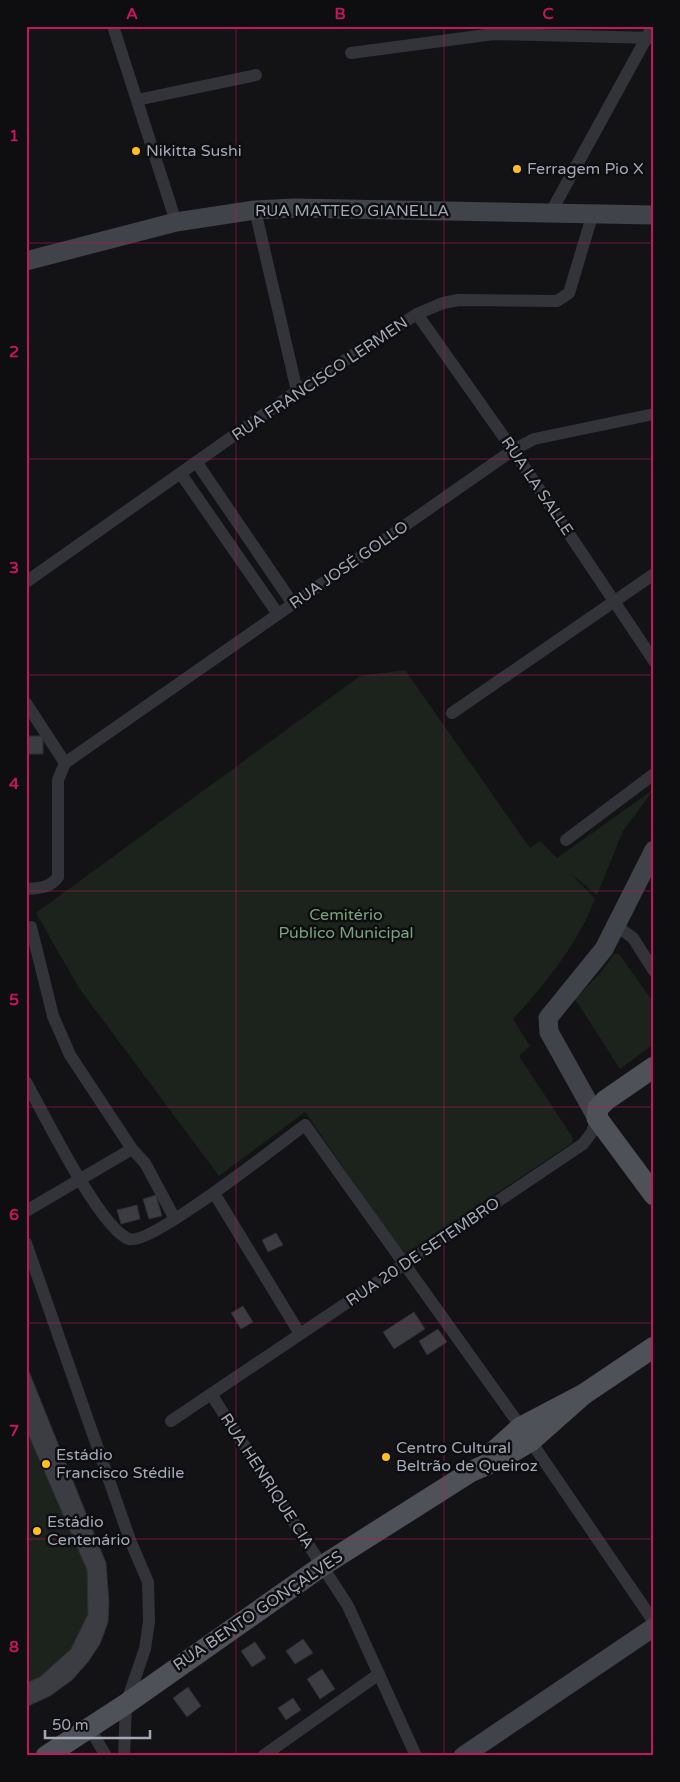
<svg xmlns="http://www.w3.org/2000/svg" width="680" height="1782" viewBox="0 0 680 1782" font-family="'Varela Round',sans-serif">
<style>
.green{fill:#1b231c}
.building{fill:#3c3d42;stroke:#2d2d31}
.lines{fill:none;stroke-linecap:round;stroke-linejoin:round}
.street{stroke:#33343a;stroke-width:12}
.secondary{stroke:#41434a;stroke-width:19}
.primary{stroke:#4f5159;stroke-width:21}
.grid{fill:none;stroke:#c2185b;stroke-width:1;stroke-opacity:0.55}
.poi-dot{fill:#ffbf20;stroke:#0e0e10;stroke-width:2}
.labels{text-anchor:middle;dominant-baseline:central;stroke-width:5;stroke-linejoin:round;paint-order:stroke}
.poi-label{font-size:16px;fill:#a3a8b6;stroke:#0e0e10;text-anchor:start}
.street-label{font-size:16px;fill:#a3a8b6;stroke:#0e0e10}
.park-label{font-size:16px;fill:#78a37d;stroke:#0e0e10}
.neatline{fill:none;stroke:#c2185b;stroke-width:2}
.grid-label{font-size:16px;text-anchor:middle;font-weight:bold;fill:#c2185b}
</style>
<rect width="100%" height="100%" fill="#131315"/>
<g class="green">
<path d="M405,670L530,848L540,841L557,858L654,789L623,831L597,895L571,874L595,899C577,945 546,983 513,1019L530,1046L519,1056L573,1138L572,1143L404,1255L305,1112L219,1176L79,988L36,913L360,676Z"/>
<path d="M614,954H619L654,1003V1044L620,1069L575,999L601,972Z"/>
<path d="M26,1364L106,1563L109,1602L108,1622L100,1644L88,1662L72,1680L50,1696L26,1707Z"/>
</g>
<g class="building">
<rect x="26" y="736" width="17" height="18"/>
<path d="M156,1195L162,1216L149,1219L143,1199Z"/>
<path d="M137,1205L140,1219L121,1224L117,1210Z"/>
<path d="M276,1233L283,1245L268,1252L262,1240Z"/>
<path d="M243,1306L253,1322L241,1329L231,1313Z"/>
<path d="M414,1312L425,1329L394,1349L383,1332Z"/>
<path d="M438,1329L447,1342L427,1355L419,1341Z"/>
<path d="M26,1364L106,1563L109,1602L108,1622L100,1644L88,1662L72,1680L50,1696L26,1707V1683L40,1677L71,1649L88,1614L87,1570L26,1429Z"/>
<path d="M303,1639L313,1653L295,1664L286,1651Z"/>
<path d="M255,1642L266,1658L252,1667L241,1651Z"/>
<path d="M322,1669L335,1689L320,1699L307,1679Z"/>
<path d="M188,1687L201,1706L187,1717L173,1698Z"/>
<path d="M293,1698L301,1710L286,1720L278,1708Z"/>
</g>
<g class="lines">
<g class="street">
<path d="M113,26L176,222"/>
<path d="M351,53L494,34L654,38"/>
<path d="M137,100L256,75"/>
<path d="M255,210L297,391"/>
<path d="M551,212L653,26"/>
<path d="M417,314L513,450L654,661"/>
<path d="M197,463L293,604"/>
<path d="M181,474L278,614"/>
<path d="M26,582L297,391L417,314L443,303L459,300L557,301L569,293L593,213"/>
<path d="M26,703L65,763"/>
<path d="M452,713L654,574"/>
<path d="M65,763L513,450L534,439L654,414"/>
<path d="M566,840L654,774"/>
<path d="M26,889C39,888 50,888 58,877V780L65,763"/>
<path d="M617,926L633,938L654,971"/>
<path d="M31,927L53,1016L70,1055L132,1149L145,1163L175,1219"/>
<path d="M26,1082C43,1112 100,1229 129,1239C151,1246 280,1143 305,1125L521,1427L654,1622"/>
<path d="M214,1193L300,1334"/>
<path d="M26,1211L132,1149"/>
<path d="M26,1243L130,1540L148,1582L149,1621L145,1649L126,1704L124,1756"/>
<path d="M211,1394L348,1606L416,1756"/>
<path d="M171,1421L583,1144L592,1132L597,1118"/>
<path d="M89,1727L106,1756"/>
<path d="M263,1756L379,1674"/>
</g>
<g class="secondary">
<path d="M26,261L176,222L255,210L295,208L654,215"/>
<path d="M597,1118L549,1032L548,1018L604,949L654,850"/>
<path d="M463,1756L654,1627"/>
</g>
<g class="primary">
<path d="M654,1067L606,1100L598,1108L597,1118L654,1195"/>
<path d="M491,1454L521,1427L584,1394L654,1347"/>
<path d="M46,1756L126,1704L322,1566L472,1471L502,1458L531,1441L584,1394"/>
</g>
</g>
<path class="grid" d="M236,26V1756M444,26V1756M26,243H654M26,459H654M26,675H654M26,891H654M26,1107H654M26,1323H654M26,1539H654"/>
<g class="poi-dot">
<circle cx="136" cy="151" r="5"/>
<circle cx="517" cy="169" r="5"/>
<circle cx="386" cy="1457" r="5"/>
<circle cx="46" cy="1464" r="5"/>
<circle cx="37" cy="1531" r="5"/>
</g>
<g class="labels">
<g class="poi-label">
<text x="146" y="151">Nikitta Sushi</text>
<text x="527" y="169">Ferragem Pio X</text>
<text x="396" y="1448">Centro Cultural<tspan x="396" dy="18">Beltrão de Queiroz</tspan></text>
<text x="56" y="1455">Estádio<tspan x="56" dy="18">Francisco Stédile</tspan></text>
<text x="47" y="1522">Estádio<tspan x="47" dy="18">Centenário</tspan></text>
</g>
<g class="street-label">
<text x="352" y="211">RUA MATTEO GIANELLA</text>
<text transform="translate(320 379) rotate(-34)">RUA FRANCISCO LERMEN</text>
<text transform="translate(537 486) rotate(56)">RUA LA SALLE</text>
<text transform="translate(349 565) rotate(-35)">RUA JOSÉ GOLLO</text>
<text transform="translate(423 1252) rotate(-34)">RUA 20 DE SETEMBRO</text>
<text transform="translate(267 1481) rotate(57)">RUA HENRIQUE CIA</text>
<text transform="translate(258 1611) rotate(-34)">RUA BENTO GONÇALVES</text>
</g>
<g class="park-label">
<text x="346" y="915">Cemitério<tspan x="346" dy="18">Público Municipal</tspan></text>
</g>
</g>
<rect width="680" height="1782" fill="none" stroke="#0e0e10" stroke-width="55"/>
<path d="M45 1730v8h105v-8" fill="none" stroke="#a3a8b6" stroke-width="2.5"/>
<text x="52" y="1730" font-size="15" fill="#a3a8b6" stroke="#0e0e10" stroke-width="4" paint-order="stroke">50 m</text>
<rect x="28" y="28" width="624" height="1726" class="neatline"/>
<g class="grid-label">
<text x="132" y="19">A</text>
<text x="340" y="19">B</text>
<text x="548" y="19">C</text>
<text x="14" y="141">1</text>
<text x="14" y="357">2</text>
<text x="14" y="573">3</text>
<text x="14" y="789">4</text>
<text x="14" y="1005">5</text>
<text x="14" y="1220">6</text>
<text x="14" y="1436">7</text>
<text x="14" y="1652">8</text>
</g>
</svg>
